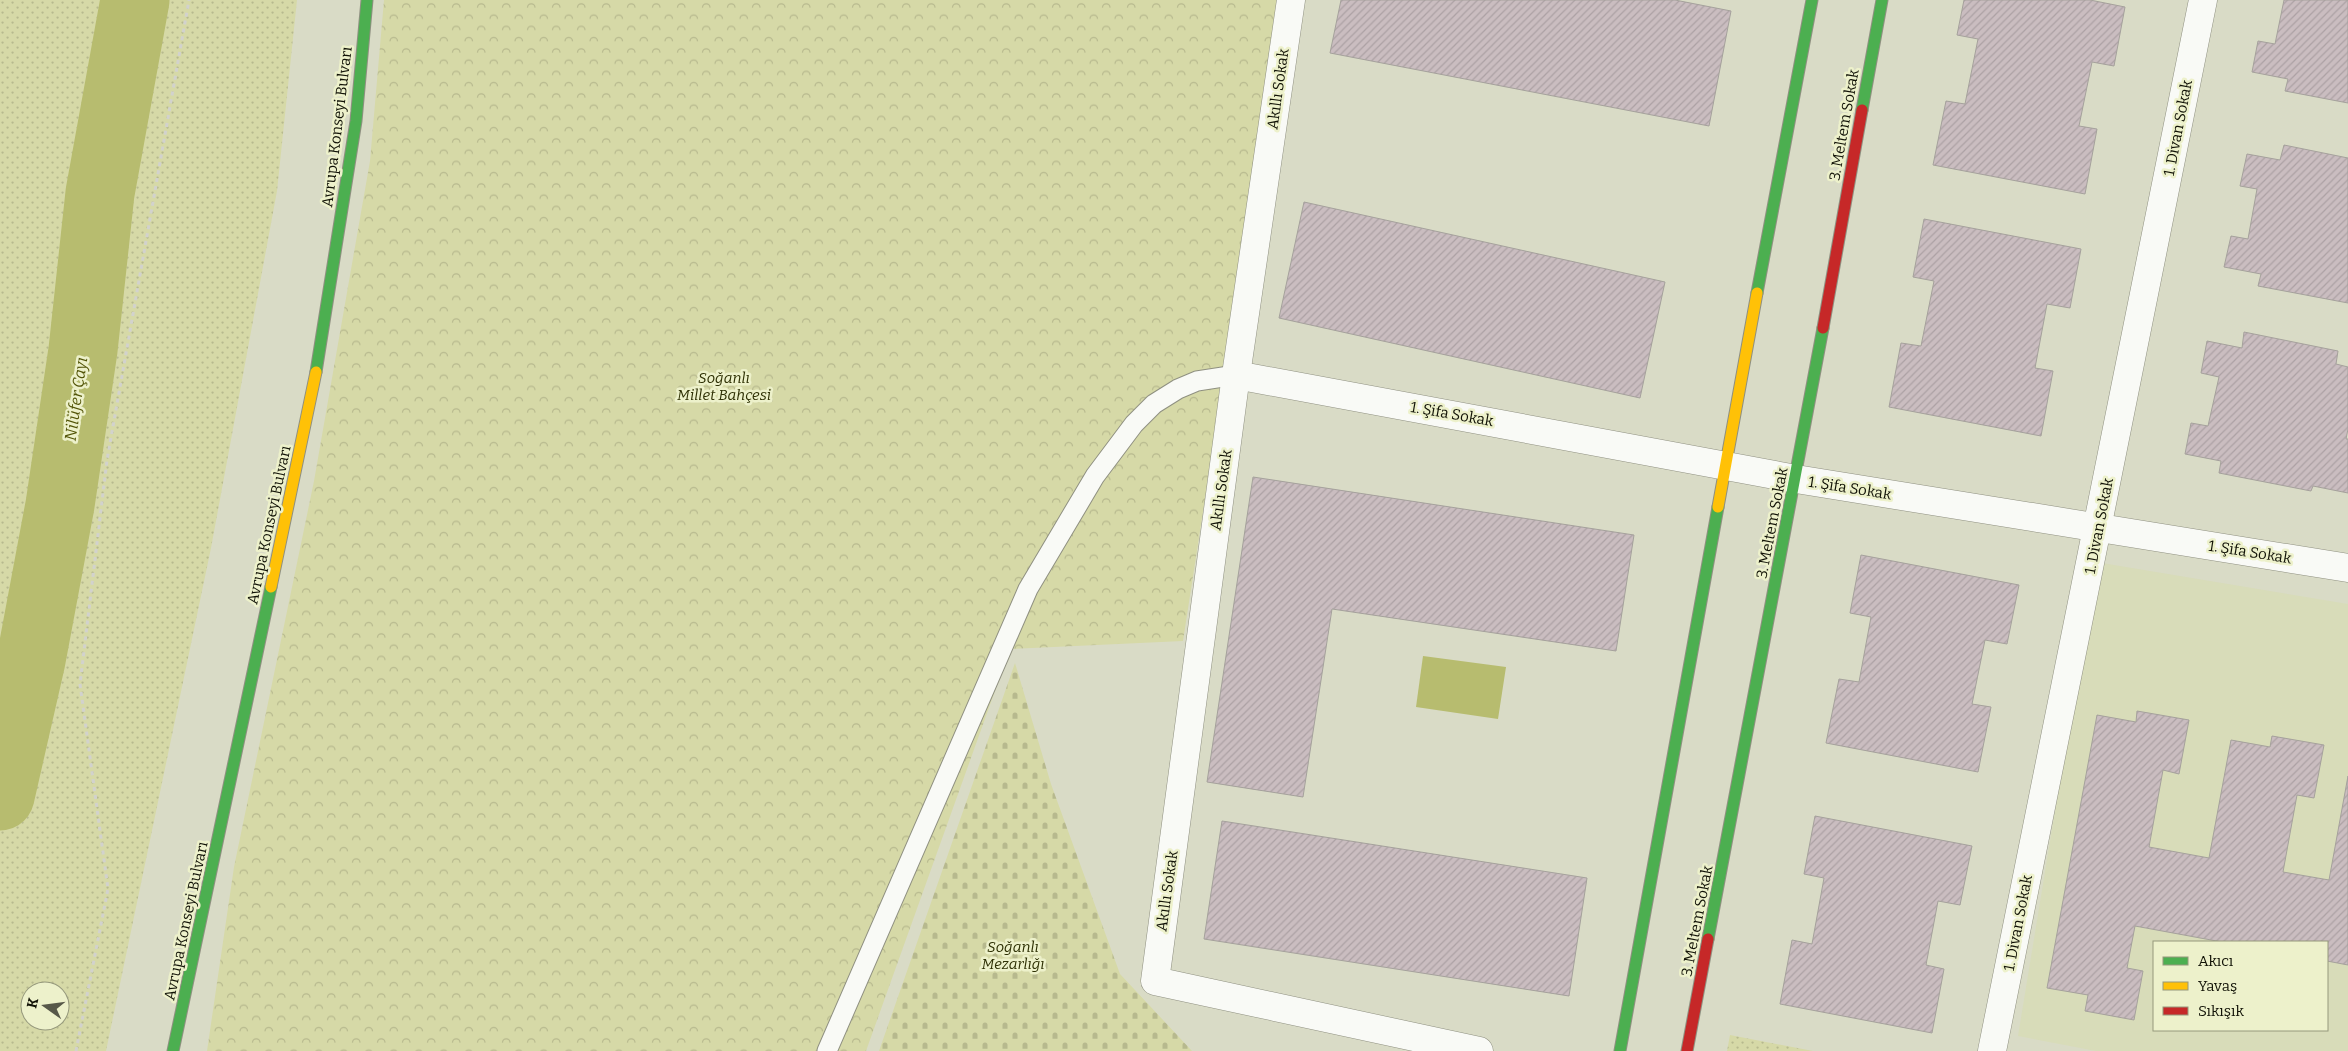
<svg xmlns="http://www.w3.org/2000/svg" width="2348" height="1051" viewBox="0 0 2348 1051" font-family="Bitter,serif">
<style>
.built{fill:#d8dcb9;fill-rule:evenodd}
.grass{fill:url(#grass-dots);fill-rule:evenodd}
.forest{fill:url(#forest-crowns)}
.cemetery{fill:url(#cemetery-stones)}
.water{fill:#b7bc6f}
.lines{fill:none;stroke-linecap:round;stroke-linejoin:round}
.river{stroke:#b7bc6f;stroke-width:69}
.building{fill:url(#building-hatch);stroke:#a5a19c}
.lane-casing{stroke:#8f9081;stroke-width:21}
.street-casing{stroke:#8f9081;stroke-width:29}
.fast-casing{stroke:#8f9081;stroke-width:13}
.slow-casing{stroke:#8f9081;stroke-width:13}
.jam-casing{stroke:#8f9081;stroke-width:13}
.path{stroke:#d2d2cd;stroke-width:3;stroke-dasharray:4 4;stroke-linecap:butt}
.lane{stroke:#f9faf6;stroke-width:19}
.street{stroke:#f9faf6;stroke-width:28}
.fast{stroke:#4caf50;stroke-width:11}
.slow{stroke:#ffc107;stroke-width:11}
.jam{stroke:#c62828;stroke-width:11}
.labels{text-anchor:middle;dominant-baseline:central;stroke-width:5;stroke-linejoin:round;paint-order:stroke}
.street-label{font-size:15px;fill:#111206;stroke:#edf1cb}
.park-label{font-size:15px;font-style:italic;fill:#2f3105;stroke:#edf1cb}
.water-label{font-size:16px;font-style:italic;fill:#535508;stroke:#edf1cb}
</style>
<defs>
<pattern id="grass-dots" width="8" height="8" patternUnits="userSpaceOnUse" patternTransform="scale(1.25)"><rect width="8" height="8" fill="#d6d9a7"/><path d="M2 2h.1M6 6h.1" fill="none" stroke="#b7b98e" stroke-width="1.8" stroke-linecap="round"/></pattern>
<pattern id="forest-crowns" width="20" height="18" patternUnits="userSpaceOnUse" patternTransform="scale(1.25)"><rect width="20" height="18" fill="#d6d9a7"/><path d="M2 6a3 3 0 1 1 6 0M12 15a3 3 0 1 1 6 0" fill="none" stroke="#b7b98e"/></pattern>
<pattern id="cemetery-stones" width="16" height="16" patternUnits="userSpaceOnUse" patternTransform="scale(1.25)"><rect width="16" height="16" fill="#d6d9a7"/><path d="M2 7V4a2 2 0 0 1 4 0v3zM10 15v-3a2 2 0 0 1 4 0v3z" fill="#b7b98e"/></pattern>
<pattern id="building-hatch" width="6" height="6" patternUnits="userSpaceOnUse" patternTransform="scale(1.25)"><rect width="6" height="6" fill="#cabdc0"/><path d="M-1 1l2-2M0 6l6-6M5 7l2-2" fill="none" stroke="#aca1a4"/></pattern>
</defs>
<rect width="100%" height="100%" fill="#d9dbc6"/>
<path class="built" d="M2096,562L2348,604V1051H2096L2018,1036ZM2154,942H2327V1030H2154Z"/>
<g class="grass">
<path d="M0,0H297L277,191L211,548L106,1051H0ZM30,991H60V1021H30Z"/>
<path d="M1730,1035L1813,1051H1727Z"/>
</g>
<path class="forest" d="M384,0H1282L1183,641L1010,649L866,1051H207L234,867L314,481L370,161Z"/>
<path class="cemetery" d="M1015,663L1051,784L1120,974L1192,1051H879Z"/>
<path class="water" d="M1423,656L1506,667L1498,719L1416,707Z"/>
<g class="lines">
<path class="river" d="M0,796L31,660L60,505L83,350L100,193L135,0"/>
</g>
<g class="building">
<path d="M1341,0H1675L1731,11L1709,126L1330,53Z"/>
<path d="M1964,0H2090L2125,7L2114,66L2092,62L2079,126L2097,129L2085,194L1933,165L1946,101L1965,104L1978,39L1957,35Z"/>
<path d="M2284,0H2348V103L2285,91L2288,79L2252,72L2258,41L2275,44Z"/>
<path d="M2284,145L2348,158V303L2258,286L2261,274L2224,267L2231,236L2248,239L2257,189L2240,186L2247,154L2280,160Z"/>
<path d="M1304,202L1665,282L1640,398L1279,318Z"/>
<path d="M1924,219L2081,249L2070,308L2047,304L2035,368L2053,371L2041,436L1889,407L1901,343L1921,346L1934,281L1913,277Z"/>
<path d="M2244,332L2338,351L2336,364L2348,367V429L2346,439H2348V493L2313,486L2311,491L2219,473L2221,461L2185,454L2191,423L2208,426L2219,377L2201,373L2207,341L2242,348Z"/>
<path d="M1253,477L1634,535L1616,651L1332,609L1303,797L1207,782Z"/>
<path d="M1861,555L2019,585L2007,644L1985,640L1972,704L1991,707L1978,772L1826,743L1839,679L1859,682L1871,617L1850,613Z"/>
<path d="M2137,711L2189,720L2179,774L2163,770L2149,847L2209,858L2231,740L2270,747L2272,736L2324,745L2314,798L2297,795L2283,872L2329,880L2348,776V965L2327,961V942H2222L2135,926L2127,968L2143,971L2134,1020L2085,1011L2088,995L2047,988L2097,715L2136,722Z"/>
<path d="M1815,816L1972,846L1960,905L1938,901L1926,965L1944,969L1932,1033L1780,1004L1792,940L1812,944L1824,878L1804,874Z"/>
<path d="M1222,821L1587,878L1569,996L1204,939Z"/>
</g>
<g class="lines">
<g class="lane-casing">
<path id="lane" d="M827,1051L1028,589L1095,476L1134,424L1154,404L1178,389L1197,381L1236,375"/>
</g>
<g class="street-casing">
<g id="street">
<path d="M1291,0L1236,375L1155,981L1479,1051"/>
<path d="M1236,375L1796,479L2348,568"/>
<path d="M1992,1051L2203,0"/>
</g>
</g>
<g class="fast-casing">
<g id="fast">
<path d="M1862,110L1882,0"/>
<path d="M1757,293L1812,0"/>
<path d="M316,372L356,121L367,0"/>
<path d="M1708,939L1823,328"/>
<path d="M173,1051L271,587"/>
<path d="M1620,1051L1718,507"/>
</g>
</g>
<g class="slow-casing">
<g id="slow">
<path d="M1718,507L1757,293"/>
<path d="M271,587L316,372"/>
</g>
</g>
<g class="jam-casing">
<g id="jam">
<path d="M1823,328L1862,110"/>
<path d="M1687,1051L1708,939"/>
</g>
</g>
<path class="path" d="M76,1051L108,889L80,684L107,460L189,0"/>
<use href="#lane" class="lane"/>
<use href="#street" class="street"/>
<use href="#fast" class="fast"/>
<use href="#slow" class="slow"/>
<use href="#jam" class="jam"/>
</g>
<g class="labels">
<g class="street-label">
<text transform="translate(1278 89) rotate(-82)">Akıllı Sokak</text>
<text transform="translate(1844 125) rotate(-80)">3. Meltem Sokak</text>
<text transform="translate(337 127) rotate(-83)">Avrupa Konseyi Bulvarı</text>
<text transform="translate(2178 128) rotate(-79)">1. Divan Sokak</text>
<text transform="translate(1452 414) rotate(10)">1. Şifa Sokak</text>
<text transform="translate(1850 488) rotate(9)">1. Şifa Sokak</text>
<text transform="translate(1221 490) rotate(-82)">Akıllı Sokak</text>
<text transform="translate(1772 523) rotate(-79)">3. Meltem Sokak</text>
<text transform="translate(269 525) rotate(-78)">Avrupa Konseyi Bulvarı</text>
<text transform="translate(2099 526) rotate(-79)">1. Divan Sokak</text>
<text transform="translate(2250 552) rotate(9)">1. Şifa Sokak</text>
<text transform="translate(1167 891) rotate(-82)">Akıllı Sokak</text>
<text transform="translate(186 921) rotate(-78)">Avrupa Konseyi Bulvarı</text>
<text transform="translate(1697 921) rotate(-79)">3. Meltem Sokak</text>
<text transform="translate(2018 923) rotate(-79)">1. Divan Sokak</text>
</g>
<g class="park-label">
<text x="724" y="378">Soğanlı<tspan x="724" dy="17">Millet Bahçesi</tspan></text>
<text x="1013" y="947">Soğanlı<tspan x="1013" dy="17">Mezarlığı</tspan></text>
</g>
<g class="water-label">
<text transform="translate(76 399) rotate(-82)">Nilüfer Çayı</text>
</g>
</g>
<rect x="2153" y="941" width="175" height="90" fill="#edf1cb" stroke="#95987c"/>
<rect x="2163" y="957" width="25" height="8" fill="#4caf50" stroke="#95987c"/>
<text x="2198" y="966" font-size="15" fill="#111206">Akıcı</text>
<rect x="2163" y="982" width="25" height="8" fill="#ffc107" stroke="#95987c"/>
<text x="2198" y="991" font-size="15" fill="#111206">Yavaş</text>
<rect x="2163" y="1007" width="25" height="8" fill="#c62828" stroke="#95987c"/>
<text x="2198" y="1016" font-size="15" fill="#111206">Sıkışık</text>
<g transform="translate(45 1006) rotate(284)"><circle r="24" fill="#edf1cb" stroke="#95987c"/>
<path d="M0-4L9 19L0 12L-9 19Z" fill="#575849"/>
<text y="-8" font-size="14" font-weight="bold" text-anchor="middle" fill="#111206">K</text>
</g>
</svg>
